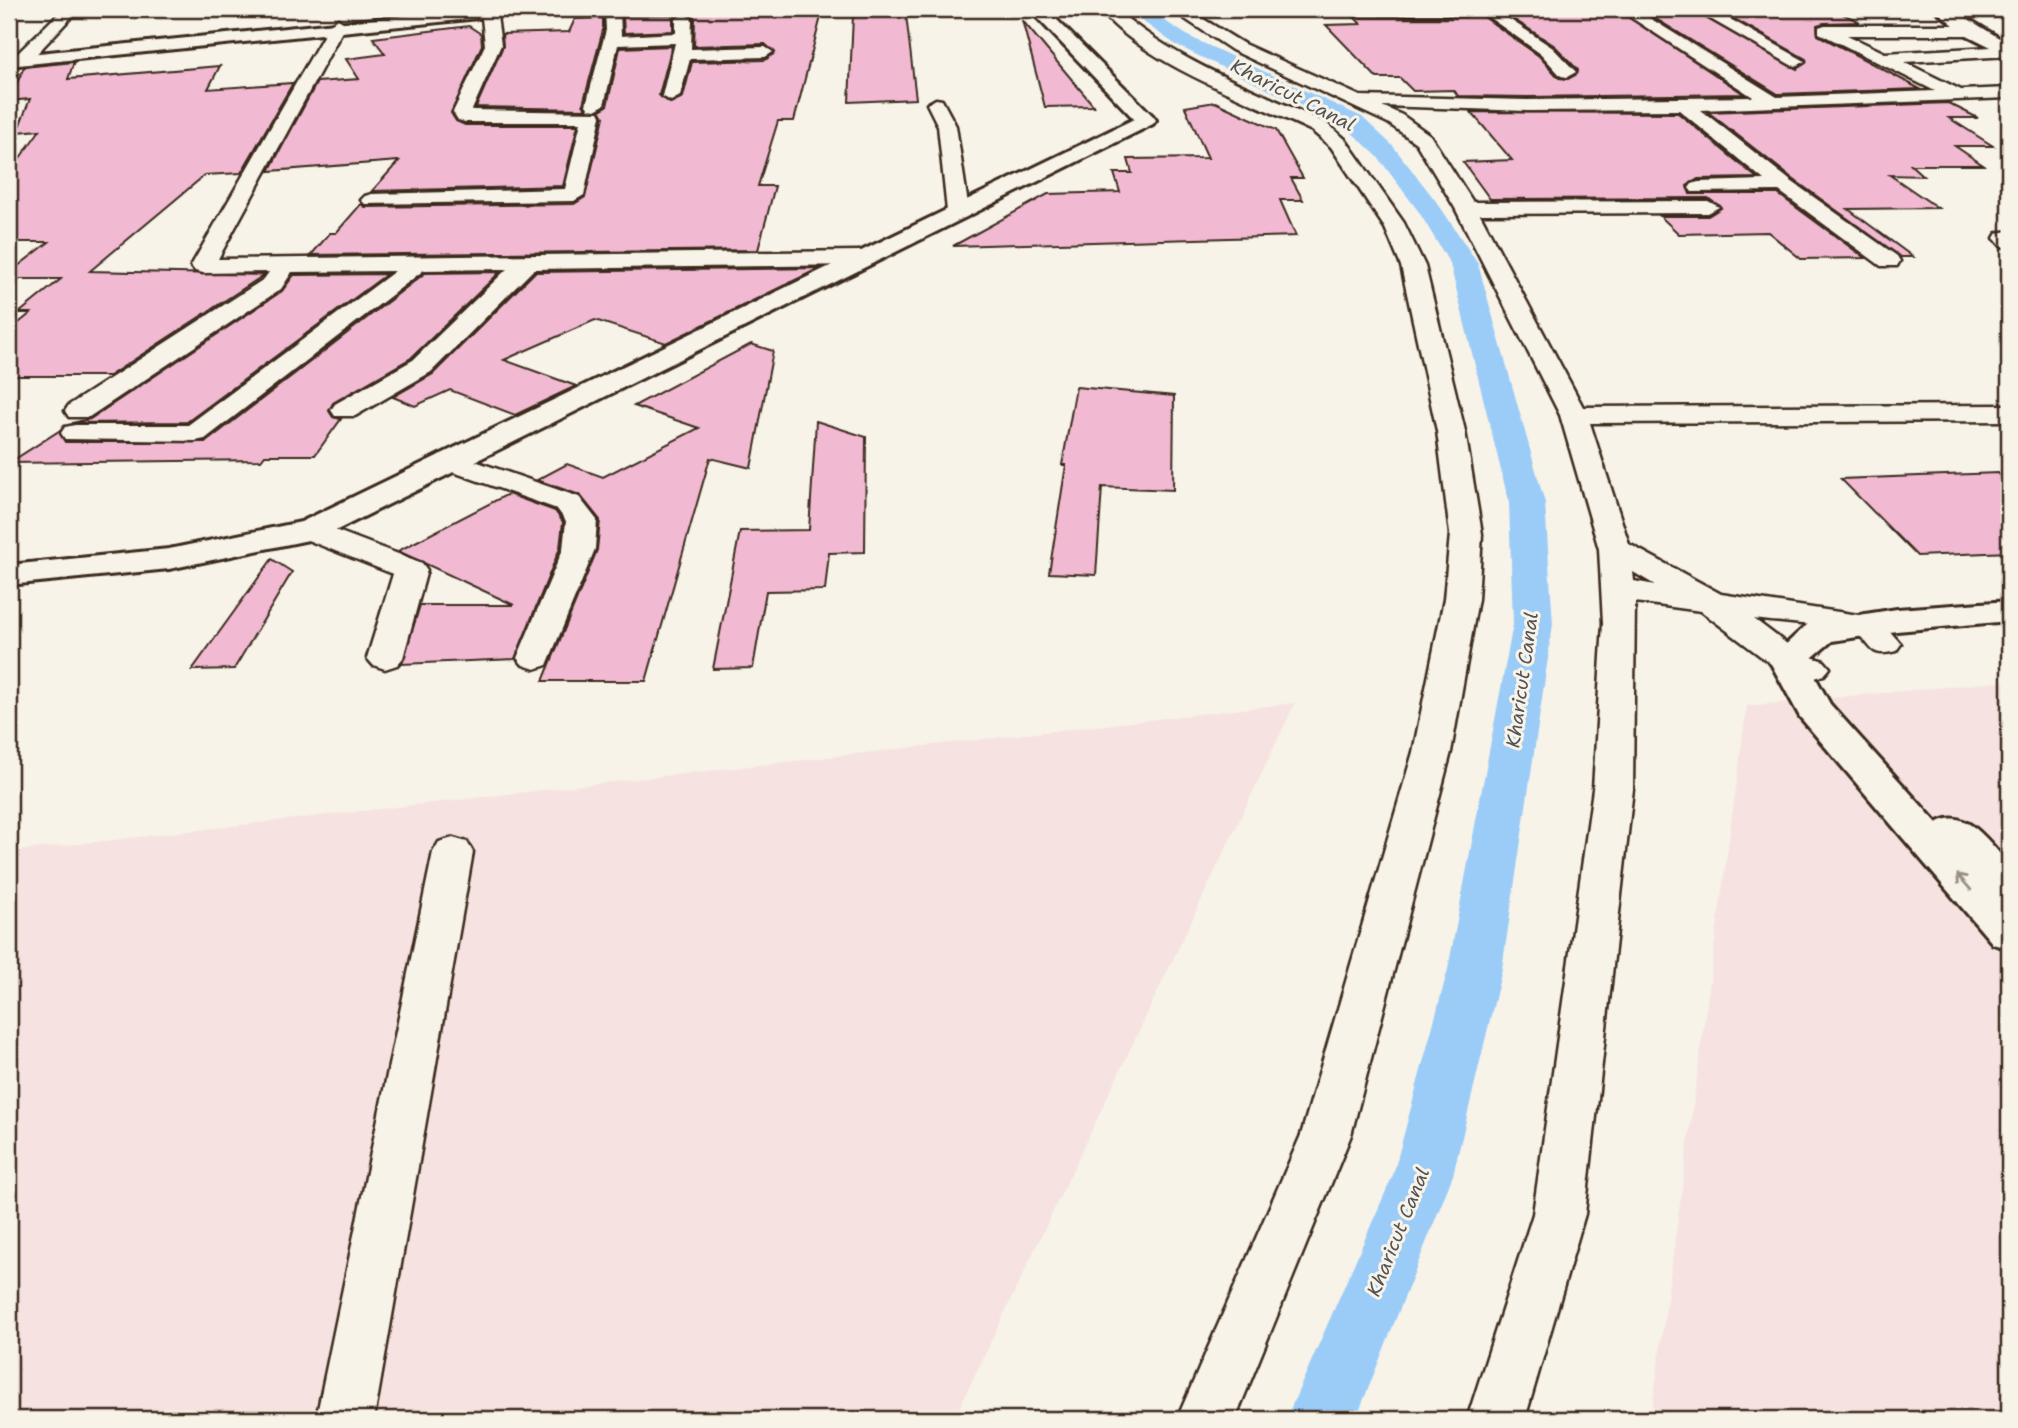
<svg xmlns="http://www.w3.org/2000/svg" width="2018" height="1428" viewBox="0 0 2018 1428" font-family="'Shantell Sans',sans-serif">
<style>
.built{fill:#f5e2e1}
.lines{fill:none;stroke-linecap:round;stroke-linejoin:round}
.canal{fill:#9bccf8;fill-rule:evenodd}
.building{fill:#f1bad2;stroke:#3b2a1e;stroke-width:2}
.street-casing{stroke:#3b2a1e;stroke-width:5}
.secondary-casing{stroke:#3b2a1e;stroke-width:6}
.street{fill:#f7f3e8;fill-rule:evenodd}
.secondary{fill:#f7f3e8;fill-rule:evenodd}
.oneway{stroke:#998e83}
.labels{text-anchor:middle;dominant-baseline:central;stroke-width:6;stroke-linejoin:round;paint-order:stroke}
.water-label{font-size:19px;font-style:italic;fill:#535254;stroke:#f7f3e8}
</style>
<rect width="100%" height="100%" fill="#f7f3e8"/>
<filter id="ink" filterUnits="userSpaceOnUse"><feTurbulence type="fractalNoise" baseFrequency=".0143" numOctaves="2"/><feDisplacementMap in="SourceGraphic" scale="14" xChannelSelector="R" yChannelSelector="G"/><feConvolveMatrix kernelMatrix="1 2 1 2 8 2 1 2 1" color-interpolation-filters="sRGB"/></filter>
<g filter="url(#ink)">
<g class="built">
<path d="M2009,681V1419H1651L1747,706Z"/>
<path d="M1295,703L954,1419H9V852Z"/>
</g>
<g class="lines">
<path class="canal" d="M1125,9H1146L1190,37L1362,117L1393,146L1439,205L1478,264L1545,503L1553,624L1502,969L1453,1175L1356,1419H1286L1393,1175L1448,969L1513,624L1509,503L1450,264L1419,212L1377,156L1346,127L1176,45Z"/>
</g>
<g class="building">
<path d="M690,9H823L794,121H778L758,186H775L758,250L311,255L330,233H336L361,204L365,207L574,204L585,197L604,117L600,110L607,106L620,48L672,46L659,95L670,103L683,97L692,62L765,60L775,53L765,44L694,46L695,19Z"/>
<path d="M1533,9H1616L1744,94L1527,97L1458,96L1454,90L1413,91L1400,78H1377L1326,25L1361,24L1354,17H1466L1477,12L1539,56L1559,78L1568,79L1577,74L1578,70L1555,46L1504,13H1539Z"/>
<path d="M1640,9H1691L1797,69L1806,63V59L1717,9H1832L1860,22L1824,23L1817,25L1818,35L1920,89L1778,94Z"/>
<path d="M677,15L673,19V31L624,33L623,16Z"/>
<path d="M906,15L916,99L849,102L853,16Z"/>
<path d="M603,18V30L583,104L586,109L476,107L503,46L502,34L569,32L575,19Z"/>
<path d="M1022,20L1094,106L1045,107Z"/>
<path d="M469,26L481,34L482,45L451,113L456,121L465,125H578L563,186L372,191L399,161L269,171L317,82L359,79L346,59L385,54L373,38Z"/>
<path d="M74,62L68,79L220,66L208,89L293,83L241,173L205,175L90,271L264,275L109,376H9V331L31,313H19L61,279H9V273L49,242H9V173L40,130L17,132L30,99L9,101L24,67Z"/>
<path d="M1215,102L1276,130L1303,178H1291L1303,200H1280L1296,236L953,246L1048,194L1120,192L1114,173H1132L1128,159L1208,158L1185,107Z"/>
<path d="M1948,103L1978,118H1949L1993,146H1955L1983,165H1911L1923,176L1890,175L1938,208L1848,209L1913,257H1901L1793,179L1708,112Z"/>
<path d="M1471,112L1678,113L1757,178L1698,179L1687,186L1690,194H1778L1865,258L1801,259L1768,232L1679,234L1660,216H1708L1721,208L1708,198L1490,199L1463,162L1512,160Z"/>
<path d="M820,268L666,343L595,320L504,360L576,386L515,415L450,390L415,406L393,397L433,374L535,272Z"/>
<path d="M500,272L411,358L333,403L329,411L333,417L341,419L315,455H265L261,460L9,463L59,431L65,442H206L425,273Z"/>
<path d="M387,274L187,422L72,423L90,419L282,291L294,275Z"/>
<path d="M751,344L773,351L751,468L710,458L646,681H543L597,550L600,520L580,495L537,480L567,464L603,477L699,428L634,406Z"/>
<path d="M1076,387L1174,396L1173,490L1102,487L1096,575L1049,573L1066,465H1062Z"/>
<path d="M816,421L866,437L865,552L829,553L825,590L766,591L753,668L713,669L740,531L809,530Z"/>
<path d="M1998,473L2009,483V552L1917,556L1841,479Z"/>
<path d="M508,494L555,511L563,522L560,548L515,659L402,664L420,605H514L398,551Z"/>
<path d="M272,559L292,572L234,669L192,670Z"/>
</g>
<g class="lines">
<g class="street-casing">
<g id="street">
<path d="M63,9H79L27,64H15L13,60L15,56Z"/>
<path d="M481,9H496L501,45L472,110L599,112L601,116L584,195L574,201L365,204L361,200L365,196L372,194L565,189L581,122H465L458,120L453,112L485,45Z"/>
<path d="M605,9H620L621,36L676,33V19L684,14L692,19L691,49L765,47L773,52L765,57L690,59L680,96L671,101L662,96L675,43L618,45L604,105L595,110L589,109L586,105L606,30Z"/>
<path d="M1099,9H1116C1176,62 1254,89 1326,123L1345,139L1404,223L1425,266L1465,431L1482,534L1478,599L1451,752L1351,1135L1235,1419H1177L1301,1135L1413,752L1444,599L1450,534L1437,431L1401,266L1385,228L1331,147L1312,131C1250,101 1142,63 1099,9Z"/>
<path d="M1170,9H1187L1244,44L1360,96L1527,100L1753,97L1618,9H1635L1777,97L1935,91L1819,33V27L1825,25H1971L1979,30L1971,35H1847L1885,53L2009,46V56L1904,62L1961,90L2009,88V98L1701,110L1791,181L1897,256L1900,261L1897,266H1881L1779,191L1692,192L1689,188L1692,184L1699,182L1764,180L1679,110L1527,111L1382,106L1402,115L1430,135L1473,202L1708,201L1719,207L1708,213L1480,214L1583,407L2009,405V421L1590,423L1629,544L1721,594L1878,618L1901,644L1896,651C1866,659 1874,642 1854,633C1837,626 1776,622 1754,619L1799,653L1824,661L1830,668L1824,675L1812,679L1775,667L1701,611L1635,602L1633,789L1585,1214L1525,1419H1467L1533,1214L1593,789L1603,623L1599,549L1560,415L1455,208L1416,143L1388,123L1232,50ZM1633,572L1655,585L1634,581Z"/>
<path d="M1373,9H1474L1466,14H1381Z"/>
<path d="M1477,9H1494L1553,48L1576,72L1567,77L1561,76L1541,54Z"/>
<path d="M1693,9H1712L1805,61L1797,66L1791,65Z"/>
<path d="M1954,9H2009V16H1960L1955,14Z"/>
<path d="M338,19L346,24L218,259L861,251L872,258L861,265L534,269L431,372L355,416H335L331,410L335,404L413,360L507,269L424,270L205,439L195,441L65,439L61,433L65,427L75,425H188L395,271L292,272L281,289L89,417H69L65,411L69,405L264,279L269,272L203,273L195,271L191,266L330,24Z"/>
<path d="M936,99L942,100L956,126L969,211L958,217L947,211L938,126L927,104Z"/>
<path d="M2009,231V248L2001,246L1994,238L1997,233Z"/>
<path d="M449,452L579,497L597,520L595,549L547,665L535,669L523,665L517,658L563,549L566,521L557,509L439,467L434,461L439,455Z"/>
<path d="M311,521L422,563L427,570L403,658L397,665L385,669L373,665L367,658L393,574L300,537L295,530L300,523Z"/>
<path d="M453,838L467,842L473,852L374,1419H316L433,852L439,842Z"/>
</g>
</g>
<g class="secondary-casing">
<g id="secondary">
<path d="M474,9H527L519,14L9,66V56Z"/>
<path d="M1029,9H1046L1153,116L1156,120L1153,124L323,537L169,569L9,585V565L169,549L301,522L1134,119Z"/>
<path d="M1934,9H1952L2009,44V56L1965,34Z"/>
<path d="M2009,601V621L1897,631L1832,641L1807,662L1830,704L1937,823C1966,805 1991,845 2009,864V949L1993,944L1800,717L1769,660L1808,624L1821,621L1897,609Z"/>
</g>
</g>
<use href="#street" class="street"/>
<use href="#secondary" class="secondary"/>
</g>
<defs><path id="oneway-shaft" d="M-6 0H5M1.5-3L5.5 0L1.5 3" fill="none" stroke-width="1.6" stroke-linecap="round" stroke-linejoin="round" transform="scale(1.75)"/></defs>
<use class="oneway" href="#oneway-shaft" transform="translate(1964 882) rotate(-131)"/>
</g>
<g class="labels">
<g class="water-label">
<text transform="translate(1293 95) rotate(27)">Kharicut Canal</text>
<text transform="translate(1522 680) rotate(-82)">Kharicut Canal</text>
<text transform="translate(1398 1232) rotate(-68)">Kharicut Canal</text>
</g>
</g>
<rect width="2018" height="1428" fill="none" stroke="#f7f3e8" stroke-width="35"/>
<rect x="18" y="18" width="1983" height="1393" fill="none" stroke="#3b2a1e" stroke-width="2.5" filter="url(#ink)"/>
</svg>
